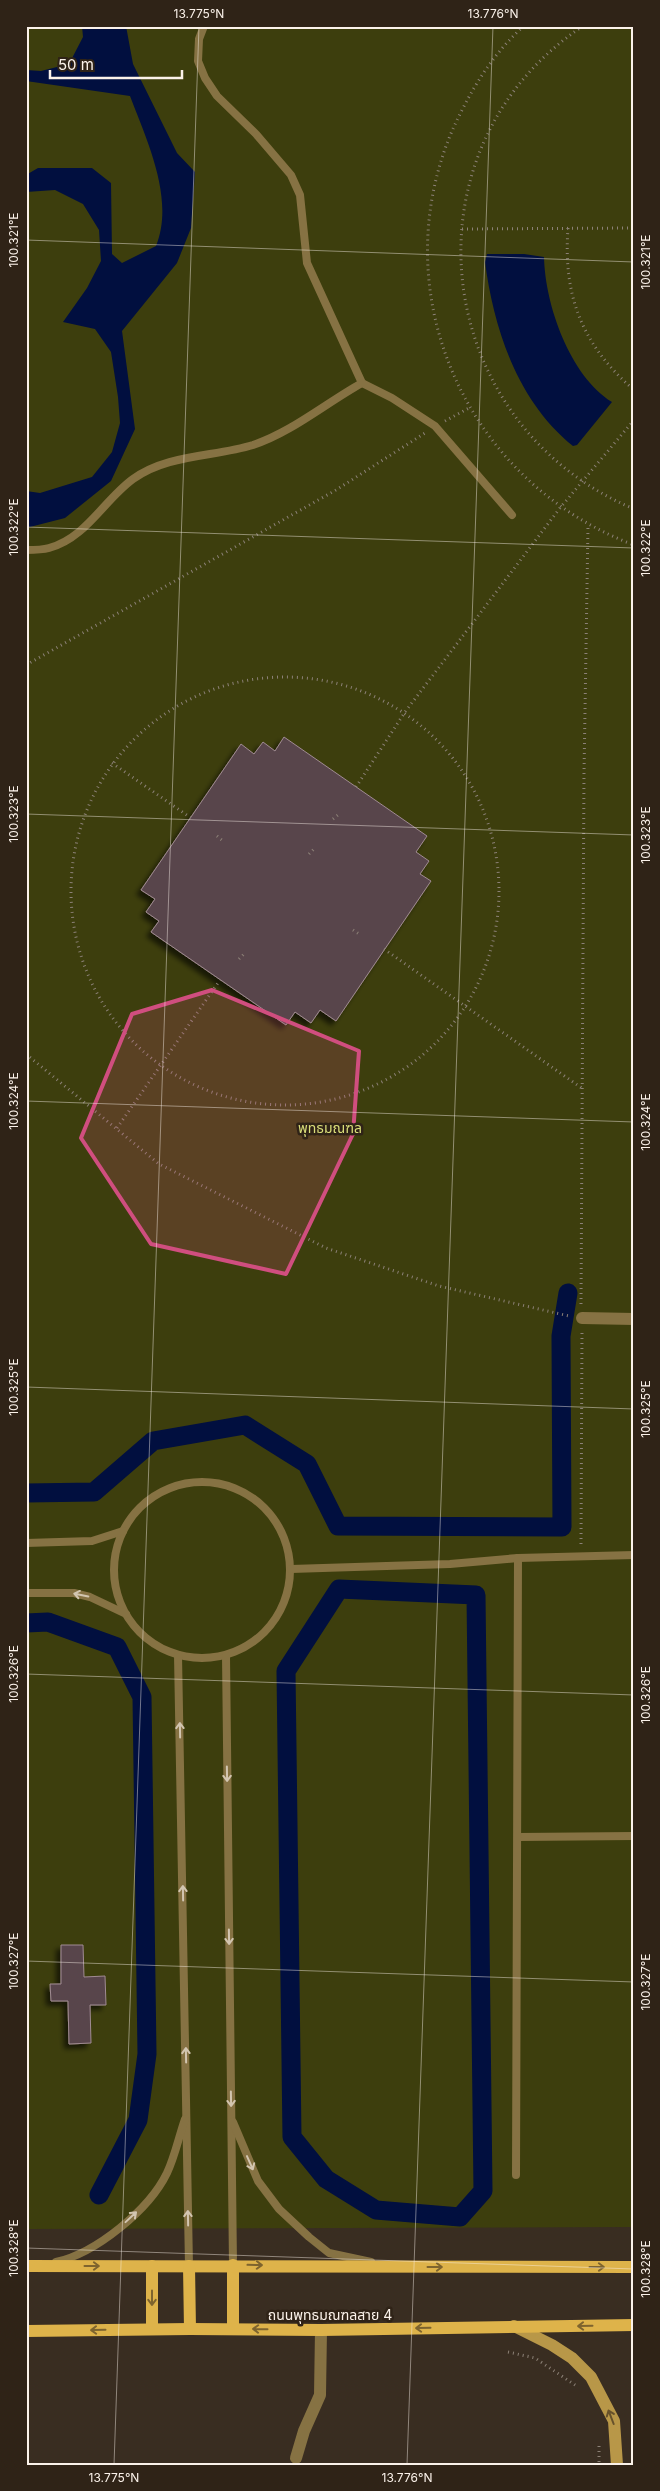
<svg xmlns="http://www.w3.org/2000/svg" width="660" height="2491" viewBox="0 0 660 2491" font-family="Inter,'Noto Sans Thai',sans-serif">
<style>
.green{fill:#3d3e0d}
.water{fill:#010f3f}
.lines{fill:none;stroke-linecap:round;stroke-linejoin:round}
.canal{stroke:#010f3f;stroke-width:19}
.building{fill:#58454c;stroke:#a08b92;filter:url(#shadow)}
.path{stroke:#8c8177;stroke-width:3;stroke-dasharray:1 4;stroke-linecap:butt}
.lane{stroke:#867243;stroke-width:8}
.street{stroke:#867243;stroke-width:12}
.secondary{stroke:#b89748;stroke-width:12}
.primary{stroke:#deb34a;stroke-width:12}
.oneway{stroke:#d2c5b0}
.oneway2{stroke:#7e642e}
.oneway3{stroke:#66512b}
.marked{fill:#d04e7f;fill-opacity:0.2;stroke:#d04e7f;stroke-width:4;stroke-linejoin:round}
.ticks{fill:none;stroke:#fbf2ea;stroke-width:1;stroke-opacity:0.45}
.labels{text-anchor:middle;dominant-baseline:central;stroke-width:5;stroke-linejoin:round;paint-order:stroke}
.park-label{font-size:14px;fill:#d9dd79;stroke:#2f2317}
.street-label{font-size:14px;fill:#fbf2ea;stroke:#2f2317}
.neatline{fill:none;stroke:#fbf2ea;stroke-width:2}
.ticks-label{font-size:12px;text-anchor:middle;fill:#fbf2ea}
</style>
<defs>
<filter id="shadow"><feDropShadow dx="-4.5" dy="4.5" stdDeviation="2.5" flood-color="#0009"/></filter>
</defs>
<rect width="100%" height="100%" fill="#392d21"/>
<path class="green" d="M26,26H634V2227L26,2229Z"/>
<g class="water">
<path d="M82,26H126L133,64L177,153L195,172L191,228L177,263L122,331L135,429L111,481L65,518L26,528V491L40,493L92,477L112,452L120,423L118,397L111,352L95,329L63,322L87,288L101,261L99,230L83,204L55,190L26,192V175L38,168H92L111,183L112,254L122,263L156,246C175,199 147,141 130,96L26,81V70L41,71L69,64L83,37Z"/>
<path d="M487,254H524L544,257C545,305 570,376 612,402L577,445L573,446C518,402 494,330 485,262Z"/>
</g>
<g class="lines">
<g class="canal">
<path d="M26,1493L94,1492L153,1441L245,1425L307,1464L338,1526L562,1527L561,1336L568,1293"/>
<path d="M339,1589L476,1595L483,2191L460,2217L376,2210L326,2179L292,2137L286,1671Z"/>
<path d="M26,1623L48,1622L117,1647L142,1697L147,2054L138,2120L99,2195"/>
</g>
</g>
<g class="building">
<path d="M284,737L427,836L416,852L429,861L420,874L431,881L336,1021L320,1010L311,1023L295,1012L286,1025L151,932L159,921L146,912L155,899L141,890L241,744L254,754L263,742L275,751Z"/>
<path d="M61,1945H83L84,1977L105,1976L106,2005H90L91,2043L69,2044L68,2001H51L50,1984H61Z"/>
</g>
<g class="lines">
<g class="path">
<path d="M524,26C492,54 469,93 452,131C382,296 468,483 634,545"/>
<path d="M583,26C397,150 431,424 634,509"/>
<path d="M568,228C563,296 582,345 634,390"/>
<path d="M462,229L630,228"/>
<path d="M445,421L469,408"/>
<path d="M26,665L336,490L425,433"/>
<circle cx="285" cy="891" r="214"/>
<path d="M112,763L191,818"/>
<path d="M356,787L405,712L560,508L634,420"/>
<path d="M333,819L338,815"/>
<path d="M217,836L224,842"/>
<path d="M309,854L314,849"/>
<path d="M353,930L359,934"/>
<path d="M384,949L583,1089"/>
<path d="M239,959L245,953"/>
<path d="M26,1054L159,1164L326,1248L439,1286L569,1316"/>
<path d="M117,1128L220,980"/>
<path d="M581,1304L584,773L588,525"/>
<path d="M581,1544L582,1330"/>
<path d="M508,2352L535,2358L578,2387"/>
<path d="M599,2446V2465"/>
</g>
<g class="lane">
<path d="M204,26L199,39L198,61L205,78L217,96L256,134L291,175L300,195L307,263L362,383"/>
<path d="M26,550C33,550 42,550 49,548C86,538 104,500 133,479C167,454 214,457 253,445C292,432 326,403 362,383L392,398L435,426L512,515"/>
<circle cx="202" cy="1570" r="88"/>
<path d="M26,1543L92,1541L123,1531"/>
<path d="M291,1569L450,1564L518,1558L634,1555"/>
<path d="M26,1593H74L90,1597L126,1614"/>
<path d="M178,1655L189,2266"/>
<path d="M226,1656L233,2265"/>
<path d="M518,1837L634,1836"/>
<path d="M233,2122L258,2181L279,2209L309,2237L329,2253L371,2262"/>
<path d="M516,2175L518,1558"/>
<path d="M56,2262C96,2253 149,2210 167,2173C175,2156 179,2136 185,2119"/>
</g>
<g class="street">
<path d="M582,1318L634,1319"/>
<path d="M296,2458L304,2431L320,2395L321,2330"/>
</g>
<path class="secondary" d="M514,2326L552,2345L572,2358L591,2377L614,2421L617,2465"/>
<g class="primary">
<path d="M233,2265V2329"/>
<path d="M26,2266L634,2267"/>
<path d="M189,2266L190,2329"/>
<path d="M152,2329V2266"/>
<path d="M26,2331L190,2329L321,2330L634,2325"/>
</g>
</g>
<defs><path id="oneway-shaft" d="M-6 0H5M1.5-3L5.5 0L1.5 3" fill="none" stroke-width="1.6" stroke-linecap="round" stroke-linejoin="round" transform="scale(1.25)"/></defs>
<g class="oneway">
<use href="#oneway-shaft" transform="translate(81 1595) rotate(-168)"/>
<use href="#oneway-shaft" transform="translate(180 1730) rotate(-91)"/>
<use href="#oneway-shaft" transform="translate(227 1774) rotate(89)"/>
<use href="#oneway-shaft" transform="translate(183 1893) rotate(-91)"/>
<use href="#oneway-shaft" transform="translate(229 1937) rotate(89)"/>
<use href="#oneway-shaft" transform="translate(186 2055) rotate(-91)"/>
<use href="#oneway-shaft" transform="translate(231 2099) rotate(89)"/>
<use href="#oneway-shaft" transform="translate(250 2163) rotate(66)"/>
<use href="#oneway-shaft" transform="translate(131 2217) rotate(-43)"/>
<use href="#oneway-shaft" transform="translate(188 2218) rotate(-91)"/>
</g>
<g class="oneway2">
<use href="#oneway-shaft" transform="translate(255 2265) rotate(1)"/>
<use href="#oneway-shaft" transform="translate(92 2266)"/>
<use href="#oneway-shaft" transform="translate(435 2267)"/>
<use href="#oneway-shaft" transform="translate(597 2267)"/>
<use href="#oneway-shaft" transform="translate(152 2298) rotate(90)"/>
<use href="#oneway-shaft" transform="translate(585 2326) rotate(179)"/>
<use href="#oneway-shaft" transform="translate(423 2328) rotate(179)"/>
<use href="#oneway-shaft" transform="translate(260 2329) rotate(-179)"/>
<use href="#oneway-shaft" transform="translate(98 2330) rotate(179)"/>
</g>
<use class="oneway3" href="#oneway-shaft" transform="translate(611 2417) rotate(-111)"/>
<path class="marked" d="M212,990L359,1051L353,1134L286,1274L151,1244L81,1138L132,1014Z"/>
<path class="ticks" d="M26,240L634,262M26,527L634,548M26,814L634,835M26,1101L634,1122M26,1387L634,1409M26,1674L634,1695M26,1961L634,1982M26,2248L634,2269M114,2465L199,26M407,2465L493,26"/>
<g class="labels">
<g class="park-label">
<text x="330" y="1127">พุทธมณฑล</text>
</g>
<g class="street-label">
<text x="330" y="2314">ถนนพุทธมณฑลสาย 4</text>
</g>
</g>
<rect width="660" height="2491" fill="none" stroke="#2f2317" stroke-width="55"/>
<path d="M50 70v8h132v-8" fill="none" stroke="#fbf2ea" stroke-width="2.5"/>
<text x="58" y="70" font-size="15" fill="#fbf2ea" stroke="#2f2317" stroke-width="4" paint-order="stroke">50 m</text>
<rect x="28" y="28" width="604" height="2436" class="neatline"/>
<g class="ticks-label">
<text x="199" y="18">13.775°N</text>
<text x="493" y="18">13.776°N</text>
<text transform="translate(14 240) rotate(-90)" y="4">100.321°E</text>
<text transform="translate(646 262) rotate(-90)" y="4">100.321°E</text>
<text transform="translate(14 527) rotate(-90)" y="4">100.322°E</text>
<text transform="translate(646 548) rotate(-90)" y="4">100.322°E</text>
<text transform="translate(14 814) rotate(-90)" y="4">100.323°E</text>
<text transform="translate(646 835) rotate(-90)" y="4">100.323°E</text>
<text transform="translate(14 1101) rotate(-90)" y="4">100.324°E</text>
<text transform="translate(646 1122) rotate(-90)" y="4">100.324°E</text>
<text transform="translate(14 1387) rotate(-90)" y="4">100.325°E</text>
<text transform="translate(646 1409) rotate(-90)" y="4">100.325°E</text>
<text transform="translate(14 1674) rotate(-90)" y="4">100.326°E</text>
<text transform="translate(646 1695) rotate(-90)" y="4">100.326°E</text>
<text transform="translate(14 1961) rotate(-90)" y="4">100.327°E</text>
<text transform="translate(646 1982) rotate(-90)" y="4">100.327°E</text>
<text transform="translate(14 2248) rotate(-90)" y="4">100.328°E</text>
<text transform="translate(646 2269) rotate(-90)" y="4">100.328°E</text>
<text x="114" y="2482">13.775°N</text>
<text x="407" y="2482">13.776°N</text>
</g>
</svg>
